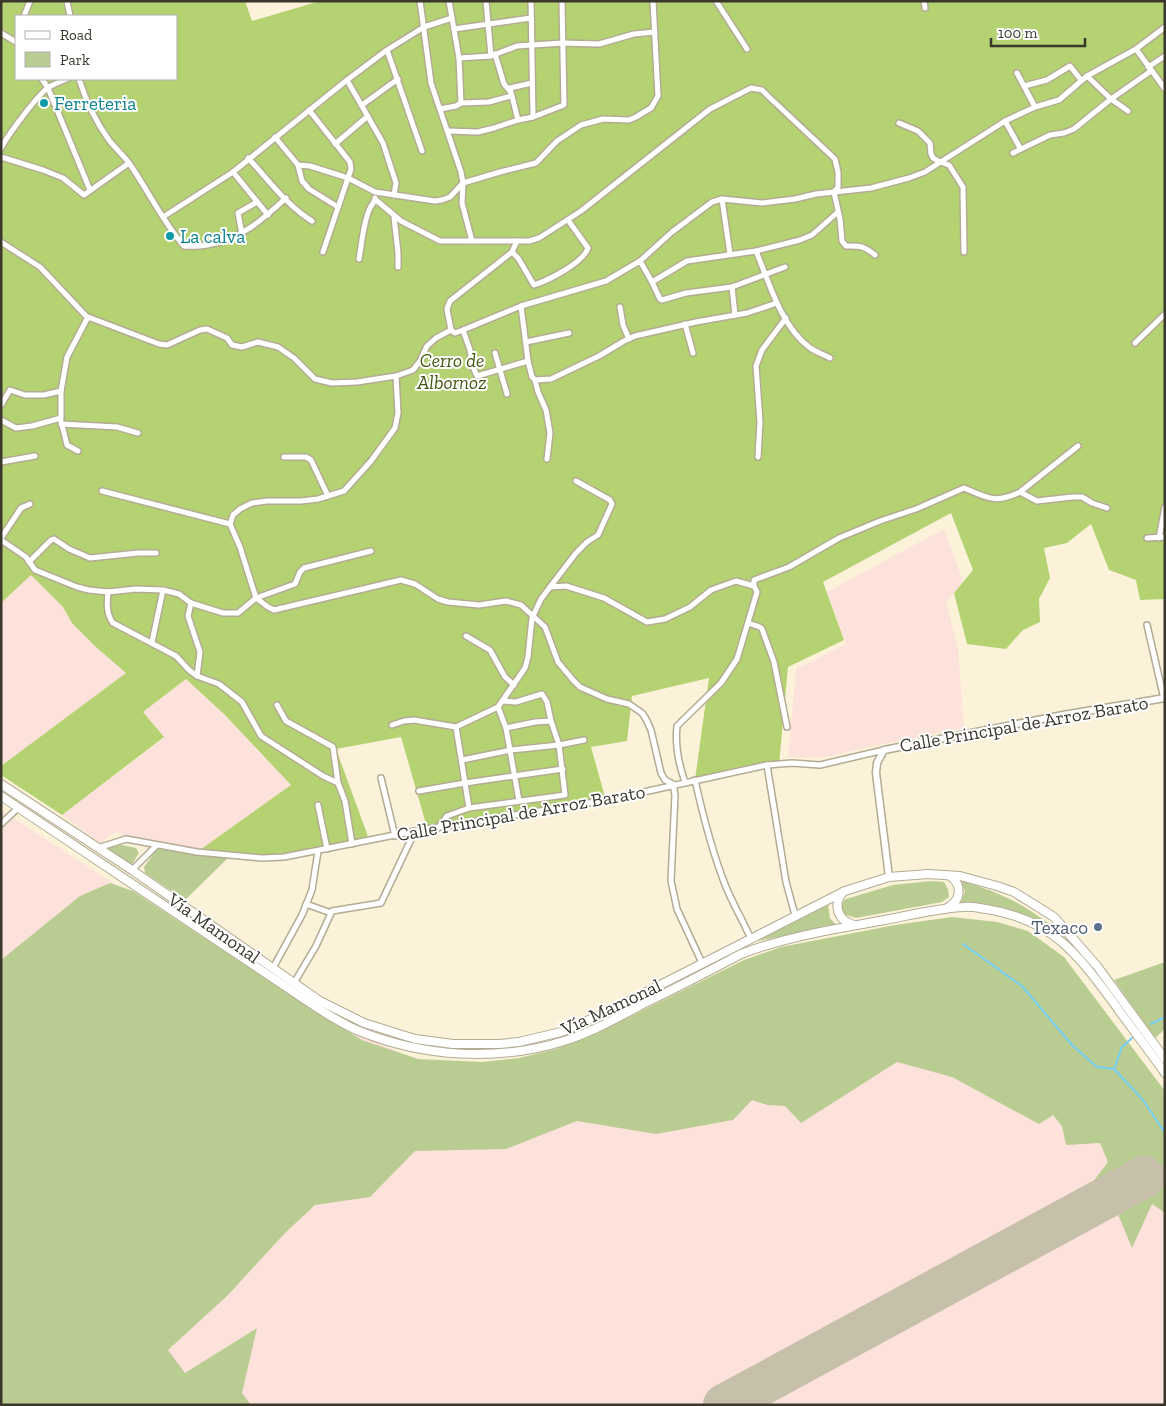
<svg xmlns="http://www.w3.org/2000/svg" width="1166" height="1406" viewBox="0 0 1166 1406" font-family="'Zilla Slab',serif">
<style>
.industrial{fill:#fce2da}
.green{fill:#b9cd93}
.forest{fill:#b5d273;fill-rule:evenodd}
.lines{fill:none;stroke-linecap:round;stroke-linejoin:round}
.stream{stroke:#76d0f5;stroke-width:2}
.runway{stroke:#c6bfaa;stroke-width:42}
.minor-casing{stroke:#b3ab93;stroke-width:8}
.tertiary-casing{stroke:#b3ab93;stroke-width:9}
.primary-casing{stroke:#b3ab93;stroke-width:10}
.minor{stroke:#fff;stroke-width:5}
.tertiary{stroke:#fff;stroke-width:6}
.primary{stroke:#fff;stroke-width:8}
.culture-dot{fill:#0f9aa8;stroke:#fff;stroke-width:2}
.service-dot{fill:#5c6f8a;stroke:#fff;stroke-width:2}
.labels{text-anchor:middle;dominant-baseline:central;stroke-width:4;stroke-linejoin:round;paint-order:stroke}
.culture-label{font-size:19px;fill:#0d838f;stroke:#fff;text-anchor:start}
.park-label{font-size:19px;font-style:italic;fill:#445611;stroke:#fff}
.street-label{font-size:19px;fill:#3a372d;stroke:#fff}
.service-label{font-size:19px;fill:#4e5e75;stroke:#fff;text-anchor:end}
</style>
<rect width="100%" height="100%" fill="#fbf2d9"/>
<g class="industrial">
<path d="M944,529L963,581L946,602L958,648L964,728L883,744L821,758L788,757L796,669L846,644L827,592Z"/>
<path d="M31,574L63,607L72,623L96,647L127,673L1,766V603Z"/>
<path d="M186,679L225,715L291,785L197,852L156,846L115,832L101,843L62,815L164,738L143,712Z"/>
<path d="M1,810L310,1011L422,1063H521L613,1034L698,986L1165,1095V1405H1Z"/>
</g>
<g class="green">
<path d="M122,845L136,848L139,853L131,866L104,848Z"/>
<path d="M157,849L229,857L185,900L145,873L144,867Z"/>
<path d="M931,881L944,882L948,889L949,897L942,902L856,918L843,914C840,907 840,904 846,899L893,885Z"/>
<path d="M961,881C990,889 1017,900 1041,918C1056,928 1069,942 1082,954L1039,923L960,905L965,891Z"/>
<path d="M110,883L133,891L313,1010L362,1040L418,1059L482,1062L519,1058L556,1049L617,1023L744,960L781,947L895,925L952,917L997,922L1028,931L1064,957L1165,1091V1213L1152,1204L1132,1248L1115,1207L1095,1179L1108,1162L1100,1143L1066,1145L1062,1126L1053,1115L1039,1124L952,1077L897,1062L801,1123L785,1106L767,1105L752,1100L733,1120L656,1134L577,1121L506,1149L415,1151L370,1197L315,1205L284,1234L228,1295L168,1350L185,1373L257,1328L242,1393L251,1405H1V960L80,896Z"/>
<path d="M828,904L830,918L837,926L752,942Z"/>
<path d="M1165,962V1029L1155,1038L1114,980Z"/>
</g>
<path class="forest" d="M1,1H245L252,21L320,1H1165V599L1140,600L1136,580L1109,570L1091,524L1067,543L1044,548L1050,578L1039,599L1040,622L1023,630L1006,649L967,644L954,593L973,570L951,513L823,582L844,640L788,667L779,765L695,780L709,678L632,696L627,741L591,747L607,804L428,831L401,737L336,749L370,842L322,852L284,858L197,852L291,785L225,715L186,679L143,712L164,737L62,815L1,775V766L126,673L96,647L72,623L63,607L31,575L1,603ZM16,16H176V79H16Z"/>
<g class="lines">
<g class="stream">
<path d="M963,944L1022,986L1072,1045L1097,1067L1114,1069L1143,1100L1165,1133"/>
<path d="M1151,1024L1165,1017"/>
<path d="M1114,1069L1122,1047L1132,1038"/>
</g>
<path class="runway" d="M724,1405L1144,1177"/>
<g class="minor-casing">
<g id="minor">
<path d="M67,1L70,16"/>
<path d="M420,1L431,83L461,172L463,183L462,203L472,241"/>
<path d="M449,1L459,58L461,103L489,102L511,96"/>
<path d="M486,1L491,56"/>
<path d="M531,1L533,117"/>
<path d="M716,1L747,49"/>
<path d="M924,1L925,8"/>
<path d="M24,16L30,1"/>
<path d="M454,29L531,18"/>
<path d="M1,33L16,42"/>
<path d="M1136,49L1165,89"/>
<path d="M387,50L422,151"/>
<path d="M495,54L504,84L510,91"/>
<path d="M459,58L491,56L517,46L563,43L599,44L634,34L655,32"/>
<path d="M1148,67L1165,56"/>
<path d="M1017,73L1035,107"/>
<path d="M1087,76L1111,99L1128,111"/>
<path d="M42,79L48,88L90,190"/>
<path d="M79,79C86,101 95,121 109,140C115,148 123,155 129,163C148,190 162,221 184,246C192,247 199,246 207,245C241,239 261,221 286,198"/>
<path d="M347,80L383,143L396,183L394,195"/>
<path d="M1024,86L1047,80L1070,66L1081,80"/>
<path d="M362,105L398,79"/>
<path d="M440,109L456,106L461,103"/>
<path d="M309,110L350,162L351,169L348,178L323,252"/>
<path d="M518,120L510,88L532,83"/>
<path d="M1005,121L1020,148"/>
<path d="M899,123L918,131L930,143L931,154L933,158L940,162L949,165L963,187L964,252"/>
<path d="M448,131L478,132L494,128L518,120L533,117L564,105L562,1"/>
<path d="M275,137L298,165L310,166L348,178L375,192L435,201L442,200L450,197L463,183L500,172L536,163L557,141L581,125L603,119L629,120L636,117L651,108L658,96L653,1"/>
<path d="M335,144L368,116"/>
<path d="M1,148C8,135 38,94 49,87C55,84 61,81 67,79"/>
<path d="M1013,153L1050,135L1064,133L1074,129L1111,99L1151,71"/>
<path d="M1,157L43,170L63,178L84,195L129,163"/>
<path d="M248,158C268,179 287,206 312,221"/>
<path d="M298,165L302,181L309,189L338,207"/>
<path d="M233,172L268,215"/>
<path d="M722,199L730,254"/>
<path d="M376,200L401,221L440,241H529L539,238L581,211L710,109L751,88L762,90L769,97L835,159L838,172V187L834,192L840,219L842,241L846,246C860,246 863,245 875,255"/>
<path d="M163,217L233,172L347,80L387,50L424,27L452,18"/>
<path d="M394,217L398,253V267"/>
<path d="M242,234L238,213L257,202"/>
<path d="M1,242L40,267L87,317"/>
<path d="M756,251C769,282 781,326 809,347C815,352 823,354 830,358"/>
<path d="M512,252L518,258L534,285C549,280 583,263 588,248L568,220"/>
<path d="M359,259C362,243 363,223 370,208C372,204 375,202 375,198"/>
<path d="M640,261L652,282L687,261L756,251L800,240L812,235L838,212"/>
<path d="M652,282L660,299L662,300L686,293L732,287L785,267"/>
<path d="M732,287L735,315"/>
<path d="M521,306L528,361L532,377L535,380L538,392L546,410L550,433L547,459"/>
<path d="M620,307L623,325L629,339"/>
<path d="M685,324L693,353"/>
<path d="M451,330L447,309L450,301L512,252L517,241"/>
<path d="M463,330L470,350L473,367L477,376L528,361"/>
<path d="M526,342L569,333"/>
<path d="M1135,343L1165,314"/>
<path d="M495,353L507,394"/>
<path d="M396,376L398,413L395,428L371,461L344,491L318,499L301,501H267L252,503L240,509L233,515L230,524L240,547L256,598L268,607L274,610L401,580L415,584L438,599L448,602L479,605L506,601L521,605L545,627L558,662L573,680L580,687L607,699L629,704L642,713L646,719L651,730L661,773L665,780L673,784L675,795L671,881L677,909L702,963"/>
<path d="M535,380L551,379L599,356L624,341L635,336L696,322L747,313L777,303"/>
<path d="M1,405L10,390L25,395H44L61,391"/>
<path d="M1,420L16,428L32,426L61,418V391L67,357L88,317L159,344L167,345L200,330L207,329L227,338L232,345L242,347L258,342L278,347L294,358L315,379L332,383L357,382L396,376L413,370L420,361L427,346L436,338L451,330L455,333L463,330L521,306L606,281L640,261L672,232L712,202L722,199L762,203L795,199L816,194L871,188L909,178L925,172L1005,121L1035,107L1059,100L1087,76L1136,49L1165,27"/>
<path d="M61,421L67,445L78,451"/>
<path d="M61,424L117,427L138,433"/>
<path d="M284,457H306L311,460L328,496"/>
<path d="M758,457L760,422L756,366L762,350L786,318"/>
<path d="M1,462L35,456"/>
<path d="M102,491L230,524"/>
<path d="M1020,492L1078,446"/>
<path d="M1,538L21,508L30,504"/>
<path d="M1147,538L1165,537"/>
<path d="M1159,538L1165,507"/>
<path d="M1,540L26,557L35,570L77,587L89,590L108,592L136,589L163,590L179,594L191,603L223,613H238L256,598L295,584L300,572L304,568L371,551"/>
<path d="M29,562L51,540L54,539L69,549L90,558L138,553H156"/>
<path d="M550,587L576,553L587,542L598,535L612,504L610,500L576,481"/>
<path d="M108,592C107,602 106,614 113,623L176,656L189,670L197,676L219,684L242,702L261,736L323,776L338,783L345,801L352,844"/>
<path d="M191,603L188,616L200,652L197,676"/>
<path d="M748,623L760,627L762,629L774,662L787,727"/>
<path d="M1147,625L1164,699"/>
<path d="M466,636L490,650L505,677L514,685"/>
<path d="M152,642L163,590"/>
<path d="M502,701L516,702L542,694L547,702L551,721"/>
<path d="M277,705L286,721L333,747L338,783"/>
<path d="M498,707L506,728L519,801"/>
<path d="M392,725L404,721L414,720L456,727L498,707L525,668L528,657L532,618L541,599L550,587L566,586L604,598L647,622L665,619L690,607L711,590L736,581L754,586"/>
<path d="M456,727L469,808"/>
<path d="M462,760L511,750L559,745L584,740"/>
<path d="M767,765L786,882L795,915"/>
<path d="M381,778L395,836"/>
<path d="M695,780C703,816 712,852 726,887C733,904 743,921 751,939"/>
<path d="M685,782C679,765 675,744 677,726L721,683L737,659L757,592L754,586V580L789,567L839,538L880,521L916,509L964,488C988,498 994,504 1020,492L1037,501L1072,497H1082L1092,503L1107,508"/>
<path d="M419,791L465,783L563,769"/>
<path d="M318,805L327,849"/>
<path d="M1,824L19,807"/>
<path d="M438,828L447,816L469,808L565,795L559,745L551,721L535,722L506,728"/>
<path d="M98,848L126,839L197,852L262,858L284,857L415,831L607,800L767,765L792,763L820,765L884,750"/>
<path d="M132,870L156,846"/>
<path d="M306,904L331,913"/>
<path d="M273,968L302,915L312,890L318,851"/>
<path d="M294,983L316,946L332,911L381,903L415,831"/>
</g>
</g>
<g class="tertiary-casing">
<path id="tertiary" d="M889,877L876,773L877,763L884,750L1063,715L1165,698"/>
</g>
<g class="primary-casing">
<g id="primary">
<path d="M1,784L132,870L320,1001L364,1023L415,1039L453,1044H499L519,1042L561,1032L605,1013L845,891L889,877L928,874L960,876L997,886L1014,892L1054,917L1097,966L1165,1059"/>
<path d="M1,796L316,1007C330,1016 344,1025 359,1031C424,1057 497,1062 564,1041C592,1032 617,1018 643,1004C676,988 709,971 741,954C787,936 837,929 885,920C911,915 938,908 964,907C971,906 979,908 986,909C1051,919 1077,953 1113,1002C1130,1026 1148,1049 1165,1073"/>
<path d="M843,892C832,905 838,921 854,925"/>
<path d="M947,908C961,901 963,885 950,876"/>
</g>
</g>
<use href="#minor" class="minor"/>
<use href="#tertiary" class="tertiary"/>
<use href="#primary" class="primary"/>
</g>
<g class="culture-dot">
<circle cx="44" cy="103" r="5"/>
<circle cx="170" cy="236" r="5"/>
</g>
<circle class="service-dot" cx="1098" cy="927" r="5"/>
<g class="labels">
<g class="culture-label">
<text x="54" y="103">Ferreteria</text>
<text x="180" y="236">La calva</text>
</g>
<g class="park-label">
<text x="452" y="360">Cerro de<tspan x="452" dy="22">Albornoz</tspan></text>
</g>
<g class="street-label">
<text transform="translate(1024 724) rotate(-10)">Calle Principal de Arroz Barato</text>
<text transform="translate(521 813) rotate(-10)">Calle Principal de Arroz Barato</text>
<text transform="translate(214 928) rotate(35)">Vía Mamonal</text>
<text transform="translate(611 1007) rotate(-25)">Vía Mamonal</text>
</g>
<g class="service-label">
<text x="1088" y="927">Texaco</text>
</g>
</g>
<rect width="1166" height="1406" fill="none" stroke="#3a372d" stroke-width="5"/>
<rect x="15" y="15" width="162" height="65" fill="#ffffff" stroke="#b0afab"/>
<rect x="25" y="31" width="25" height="8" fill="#ffffff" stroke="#b0afab"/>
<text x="60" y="40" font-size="15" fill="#3a372d">Road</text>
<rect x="25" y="52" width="25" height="15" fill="#b9cd93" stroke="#b0afab"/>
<text x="60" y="65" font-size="15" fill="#3a372d">Park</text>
<path d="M991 38v8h94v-8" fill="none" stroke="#3a372d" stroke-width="2.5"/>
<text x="998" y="38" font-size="15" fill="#3a372d" stroke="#ffffff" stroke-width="4" paint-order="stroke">100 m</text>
</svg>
